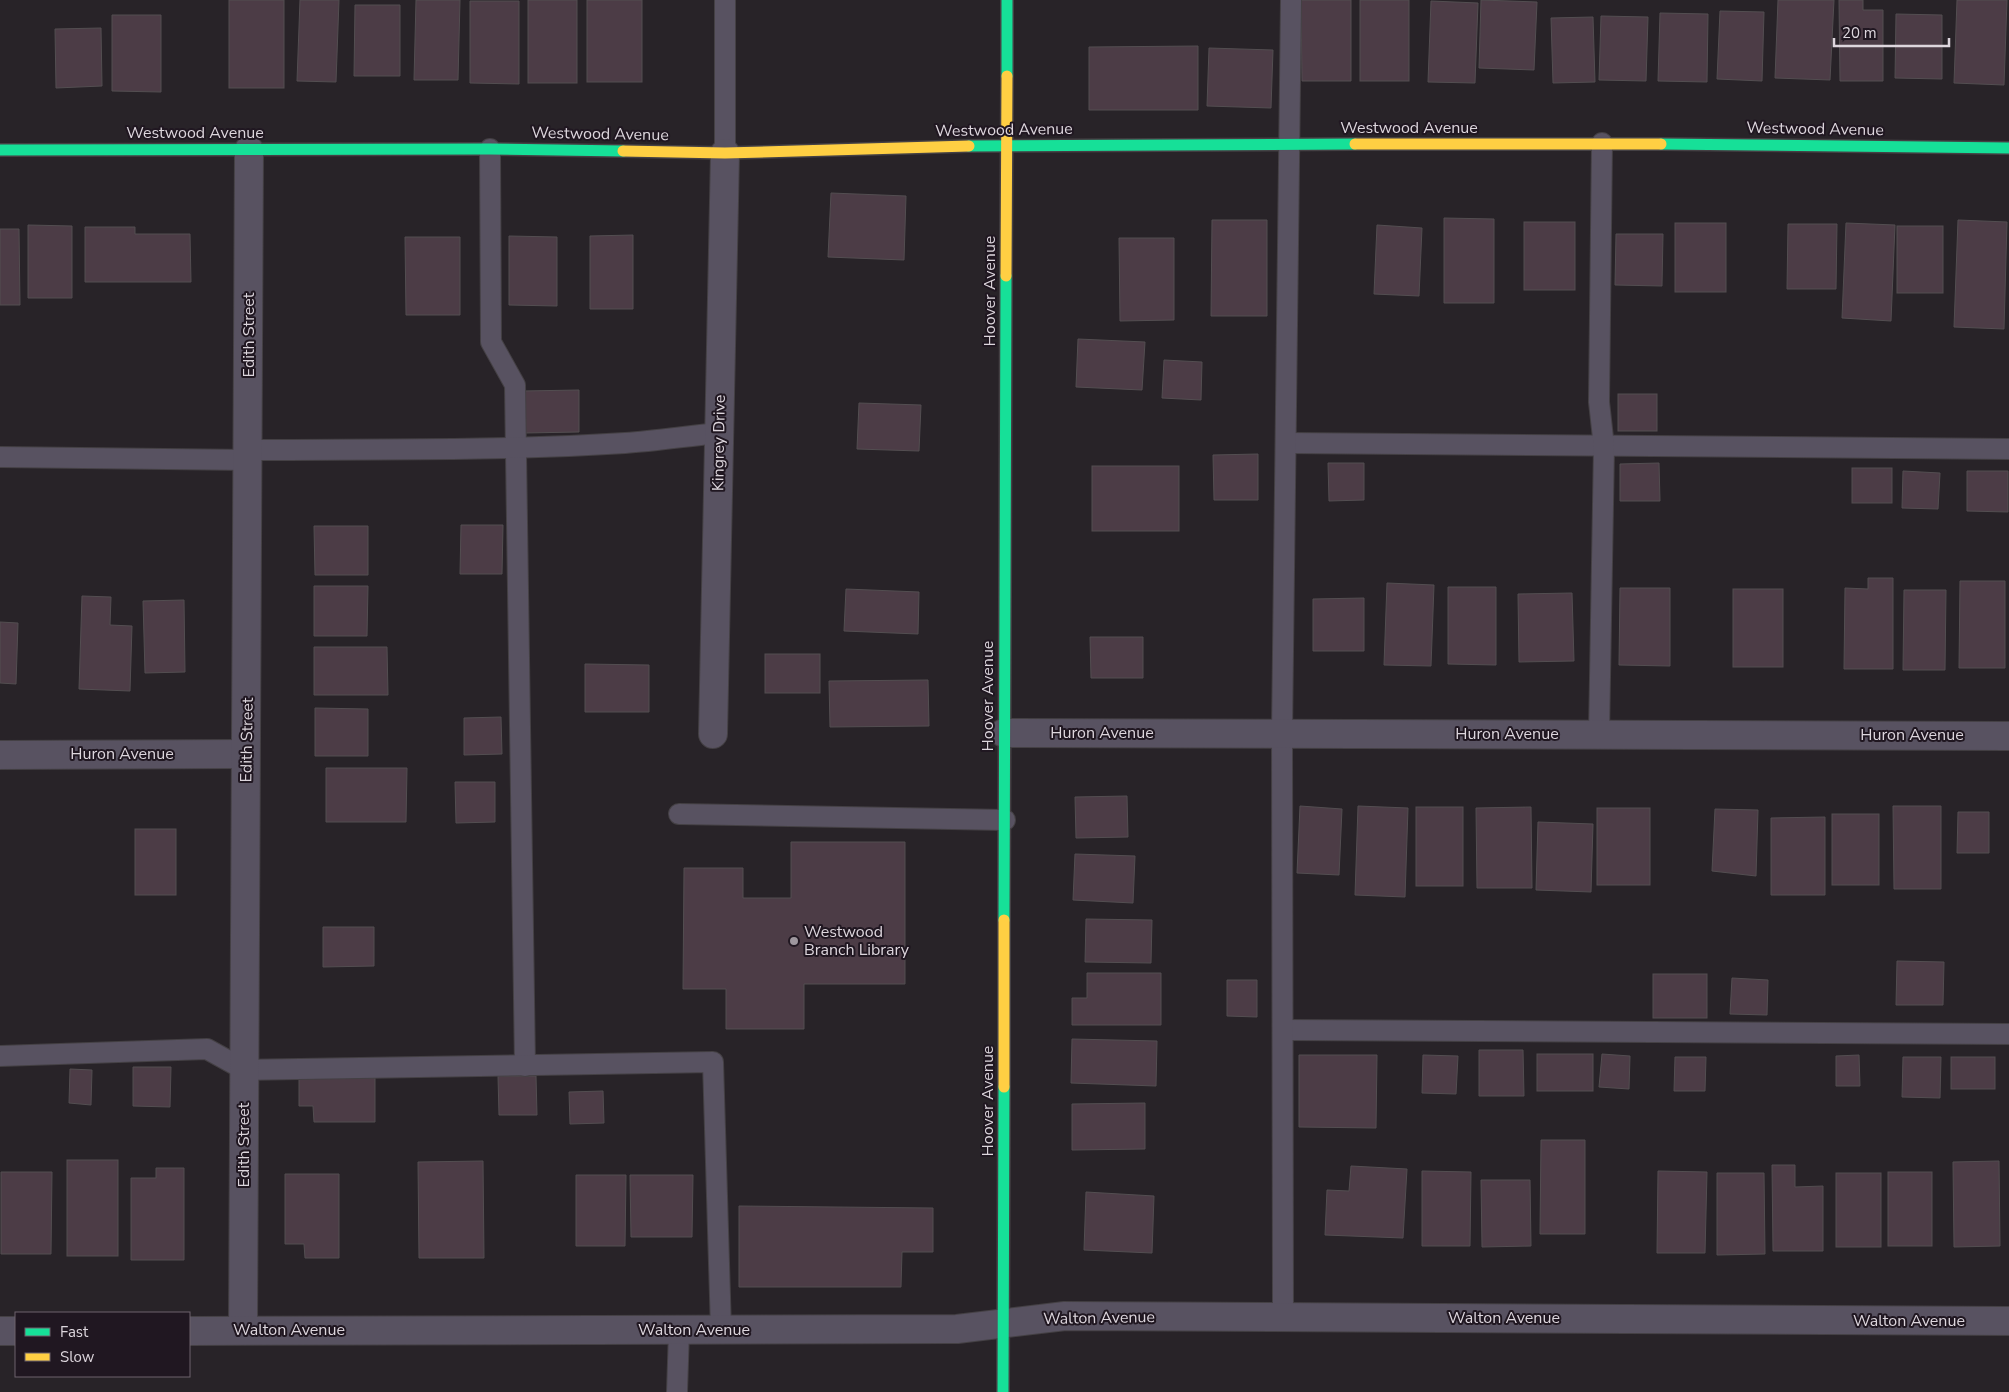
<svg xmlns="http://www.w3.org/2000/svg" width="2009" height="1392" viewBox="0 0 2009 1392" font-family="'Nunito Sans',sans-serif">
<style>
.building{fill:#4c3c46;stroke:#534e51}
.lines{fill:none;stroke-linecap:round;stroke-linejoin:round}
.lane-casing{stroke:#444044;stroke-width:22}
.street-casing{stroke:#444044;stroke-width:30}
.fast-casing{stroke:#444044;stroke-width:14}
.slow-casing{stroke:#444044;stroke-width:14}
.lane{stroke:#585261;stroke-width:20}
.street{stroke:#585261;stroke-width:28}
.fast{stroke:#16e098;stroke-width:11}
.slow{stroke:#ffcf43;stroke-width:11}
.poi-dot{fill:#9e979e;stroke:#201721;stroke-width:2}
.labels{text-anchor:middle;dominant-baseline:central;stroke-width:4;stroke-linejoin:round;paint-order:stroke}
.street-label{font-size:16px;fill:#ddd6dd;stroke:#201721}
.poi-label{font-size:16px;fill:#ddd6dd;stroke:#201721;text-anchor:start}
</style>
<rect width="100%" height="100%" fill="#282328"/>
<g class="building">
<rect x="229" y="0" width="55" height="88"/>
<path d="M300,0H339L336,82L297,81Z"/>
<path d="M416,0H460L458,80H414Z"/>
<rect x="528" y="0" width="49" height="83"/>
<rect x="587" y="0" width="55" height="82"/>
<path d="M1301,0H1351V81H1302Z"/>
<rect x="1360" y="0" width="49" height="81"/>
<path d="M1481,0L1537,2L1534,70L1479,68Z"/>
<path d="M1778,0H1834L1830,80L1775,78Z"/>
<path d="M1839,0H1863V10H1883V81H1840Z"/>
<path d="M1957,0H2007L2004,85L1954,83Z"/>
<path d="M470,1H519V84L470,83Z"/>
<path d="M1431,1L1478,3L1475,83L1428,82Z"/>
<path d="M355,5H400V76H354Z"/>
<path d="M1720,11L1764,12L1762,81L1717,79Z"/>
<path d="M1660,13L1708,14L1707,82L1658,81Z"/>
<path d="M1896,14L1942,15V79L1895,78Z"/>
<path d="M112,15H161V92L112,91Z"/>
<path d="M1601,16L1648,17L1646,81L1599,80Z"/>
<path d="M1593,17L1595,82L1553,83L1551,18Z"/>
<path d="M101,28L102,86L56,88L55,29Z"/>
<path d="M1198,46V110H1089V47Z"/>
<path d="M1209,48L1273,50L1271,108L1207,106Z"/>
<path d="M831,193L906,196L904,260L828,257Z"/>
<path d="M1444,218L1494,219V303H1444Z"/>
<path d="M1212,220H1267V316H1211Z"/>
<path d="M1958,220L2007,222L2004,329L1954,327Z"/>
<rect x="1524" y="222" width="51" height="68"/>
<rect x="1675" y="223" width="51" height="69"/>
<path d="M1846,223L1895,225L1891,321L1842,318Z"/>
<path d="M1788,224H1837L1836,289H1787Z"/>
<path d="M28,225L72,226V298H28Z"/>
<path d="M1377,225L1422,228L1419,296L1374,294Z"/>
<rect x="1897" y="226" width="46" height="67"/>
<path d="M85,227H135V234H190L191,282H85Z"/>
<path d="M0,229H19L20,305H0Z"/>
<path d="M1616,234H1663L1662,286L1615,285Z"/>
<path d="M633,235V309H590V236Z"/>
<path d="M509,236L557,237V306L509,305Z"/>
<path d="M405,237H460V315H406Z"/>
<path d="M1119,238H1174V320L1120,321Z"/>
<path d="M1078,339L1145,342L1142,390L1076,387Z"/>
<path d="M1164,360L1202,362L1201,400L1162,398Z"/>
<path d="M579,390V432L525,433L523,391Z"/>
<rect x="1618" y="394" width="39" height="37"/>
<path d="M859,403L921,405L919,451L857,449Z"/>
<path d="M1258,454V500H1214L1213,455Z"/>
<path d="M1328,463H1364V500L1329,501Z"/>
<path d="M1659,463L1660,501H1620V464Z"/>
<rect x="1092" y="466" width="87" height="65"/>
<rect x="1852" y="468" width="40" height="35"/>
<path d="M1903,471L1940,473L1938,509L1902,508Z"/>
<path d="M1967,471H2008V512L1967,511Z"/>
<path d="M461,525H503L502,574H460Z"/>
<path d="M314,526H368V575H315Z"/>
<path d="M1868,578H1893V669H1844L1845,588L1868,589Z"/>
<path d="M1960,581H2005V668H1959Z"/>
<path d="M1387,583L1434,585L1431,666L1384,665Z"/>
<path d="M314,586H368L367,636H314Z"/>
<path d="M1448,587H1496V665L1448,664Z"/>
<path d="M1620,588H1670V666L1619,665Z"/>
<path d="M846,589L919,592L918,634L844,631Z"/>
<rect x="1733" y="589" width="50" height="78"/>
<path d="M1904,590H1946L1945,670H1903Z"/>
<path d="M1572,593L1574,661L1519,662L1518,594Z"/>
<path d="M82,596L111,597L110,625L132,626L130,691L79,689Z"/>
<path d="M1364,598V651H1313V599Z"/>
<path d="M184,600L185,672L145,673L143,601Z"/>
<path d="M0,622L18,623L16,684L0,683Z"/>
<path d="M1090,637H1143V678H1091Z"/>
<path d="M314,647H387L388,695H314Z"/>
<rect x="765" y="654" width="55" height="39"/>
<path d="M585,664L649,665V712H585Z"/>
<path d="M928,680L929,726L830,727L829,681Z"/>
<path d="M315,708L368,709V756H315Z"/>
<path d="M501,717L502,754L464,755V718Z"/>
<path d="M326,768H407L406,822H326Z"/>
<path d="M455,782H495V822L456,823Z"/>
<path d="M1127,796L1128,837L1076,838L1075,797Z"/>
<path d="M1300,806L1342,809L1339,875L1297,873Z"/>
<path d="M1358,806L1408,808L1405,897L1355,895Z"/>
<path d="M1893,806H1941V889H1894Z"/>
<rect x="1416" y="807" width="47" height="79"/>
<path d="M1531,807L1532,888H1477L1476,808Z"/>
<rect x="1597" y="808" width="53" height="77"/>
<path d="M1715,809L1758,810L1756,876L1712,871Z"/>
<path d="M1958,812H1989V853H1957Z"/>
<rect x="1832" y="814" width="47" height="71"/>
<path d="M1825,817V895H1771V818Z"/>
<path d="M1538,822L1593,824L1591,892L1536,890Z"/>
<rect x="135" y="829" width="41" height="66"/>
<path d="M791,842H905V984H804V1029H726V989H683L684,868H743V898H791Z"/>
<path d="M1075,854L1135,856L1133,903L1073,900Z"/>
<path d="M1086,919L1152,920L1151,963L1085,962Z"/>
<path d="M323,927H374V966L323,967Z"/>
<path d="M1897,961L1944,962L1943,1005H1896Z"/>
<path d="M1087,973H1161V1025H1072V998H1087Z"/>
<rect x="1653" y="974" width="54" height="44"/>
<path d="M1732,978L1768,980L1767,1015L1730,1014Z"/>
<path d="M1227,980H1257V1017L1227,1016Z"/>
<path d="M1072,1039L1157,1041L1156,1086L1071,1083Z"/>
<path d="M1479,1050H1523L1524,1096H1479Z"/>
<rect x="1537" y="1054" width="56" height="37"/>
<path d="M1602,1054L1630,1056L1629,1089L1599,1087Z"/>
<path d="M1299,1055H1377L1376,1128L1299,1127Z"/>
<path d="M1423,1055L1458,1056L1456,1094L1422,1093Z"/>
<path d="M1859,1055L1860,1086H1836V1056Z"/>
<path d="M1675,1057H1706L1705,1091H1674Z"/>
<path d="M1903,1057H1941L1940,1098L1902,1097Z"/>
<rect x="1951" y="1057" width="44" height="32"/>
<path d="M133,1067H171L170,1107L133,1106Z"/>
<path d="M70,1069L92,1070L91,1105L69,1103Z"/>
<path d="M498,1076H536L537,1115H499Z"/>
<path d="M299,1077L375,1078V1122H314L313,1106H299Z"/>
<path d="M603,1091L604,1123L570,1124L569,1092Z"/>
<path d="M1145,1103V1149L1072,1150V1104Z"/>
<path d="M1541,1140H1585V1234H1540Z"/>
<rect x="67" y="1160" width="51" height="96"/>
<path d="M483,1161L484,1258H419L418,1162Z"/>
<path d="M1999,1161L2000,1246L1954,1247L1953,1162Z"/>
<path d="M1772,1165H1795V1187L1823,1186V1251H1773Z"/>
<path d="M1351,1166L1407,1169L1403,1238L1325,1235L1327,1190L1349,1191Z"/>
<path d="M156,1168H184V1260H131V1178H156Z"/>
<path d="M1422,1171L1471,1172L1470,1246H1422Z"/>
<path d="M1658,1171L1707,1172L1705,1253H1657Z"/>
<path d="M1,1172H52L51,1254H1Z"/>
<rect x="1888" y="1172" width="44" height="74"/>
<path d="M1717,1173H1764L1765,1254L1717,1255Z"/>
<rect x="1836" y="1173" width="45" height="74"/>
<path d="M285,1174H339V1258H305L304,1244H285Z"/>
<path d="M576,1175H626L625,1246H576Z"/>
<path d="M630,1175H693L692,1237H631Z"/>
<path d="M1481,1180H1530L1531,1246L1482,1247Z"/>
<path d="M1086,1192L1154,1196L1152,1253L1084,1250Z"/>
<path d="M739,1206L933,1208V1252H902L901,1287H739Z"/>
</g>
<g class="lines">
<g class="lane-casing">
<g id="lane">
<path d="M490,149L491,342L515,385L525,1066"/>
<path d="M725,153V0"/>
<path d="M1286,443L2009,449"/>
<path d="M248,450C374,449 499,451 625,443C656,441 687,436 719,433"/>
<path d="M0,457L248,460"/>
<path d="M1599,735L1604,447L1599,402L1602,143"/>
<path d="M679,814L1005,820"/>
<path d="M1283,1030L2009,1034"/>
<path d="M0,1056L207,1049L245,1070L713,1062L721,1330"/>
<path d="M1283,1317L1282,733L1291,0"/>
<path d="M677,1392L679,1331"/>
</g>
</g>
<g class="street-casing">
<g id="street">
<path d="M1004,733L2009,736"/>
<path d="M713,734L725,153"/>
<path d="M0,755L245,754"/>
<path d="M243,1330L249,150"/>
<path d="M0,1331H16"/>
<path d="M189,1331L957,1329L1065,1316L2009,1321"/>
</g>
</g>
<g class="fast-casing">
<g id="fast">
<path d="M1007,76V0"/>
<path d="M1661,144L2009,148"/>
<path d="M969,146L1355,144"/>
<path d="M0,150L490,149L623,151"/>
<path d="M1004,920L1006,276"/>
<path d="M1003,1392L1004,1087"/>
</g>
</g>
<g class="slow-casing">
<g id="slow">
<path d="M1355,144H1661"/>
<path d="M623,151L725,153L969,146"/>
<path d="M1006,276L1007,76"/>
<path d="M1004,1087V920"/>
</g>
</g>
<use href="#lane" class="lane"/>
<use href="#street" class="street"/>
<use href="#fast" class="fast"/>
<use href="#slow" class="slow"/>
</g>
<circle class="poi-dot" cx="794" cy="941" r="5"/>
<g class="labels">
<g class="street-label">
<text x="1409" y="128">Westwood Avenue</text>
<text transform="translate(1815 129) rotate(1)">Westwood Avenue</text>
<text transform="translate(1004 130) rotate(-1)">Westwood Avenue</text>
<text x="195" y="133">Westwood Avenue</text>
<text transform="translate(600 134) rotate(1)">Westwood Avenue</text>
<text transform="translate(990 291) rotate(-90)">Hoover Avenue</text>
<text transform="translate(249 335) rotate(-90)">Edith Street</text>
<text transform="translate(719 443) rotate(-89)">Kingrey Drive</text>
<text transform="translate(988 696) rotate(-90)">Hoover Avenue</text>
<text x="1102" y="733">Huron Avenue</text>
<text x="1507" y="734">Huron Avenue</text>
<text x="1912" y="735">Huron Avenue</text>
<text transform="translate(247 740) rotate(-89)">Edith Street</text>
<text x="122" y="754">Huron Avenue</text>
<text transform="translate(988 1101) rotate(-90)">Hoover Avenue</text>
<text transform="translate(244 1145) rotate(-90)">Edith Street</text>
<text transform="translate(1099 1318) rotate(-1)">Walton Avenue</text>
<text x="1504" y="1318">Walton Avenue</text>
<text x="1909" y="1321">Walton Avenue</text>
<text x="289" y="1330">Walton Avenue</text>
<text x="694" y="1330">Walton Avenue</text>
</g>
<g class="poi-label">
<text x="804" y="932">Westwood<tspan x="804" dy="18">Branch Library</tspan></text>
</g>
</g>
<rect x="15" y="1312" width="175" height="65" fill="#201721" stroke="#6c636c"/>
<rect x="25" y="1328" width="25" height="8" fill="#16e098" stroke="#6c636c"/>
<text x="60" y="1337" font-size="15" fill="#ddd6dd">Fast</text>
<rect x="25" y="1353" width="25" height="8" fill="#ffcf43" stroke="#6c636c"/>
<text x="60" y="1362" font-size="15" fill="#ddd6dd">Slow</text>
<path d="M1834 38v8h115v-8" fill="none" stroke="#ddd6dd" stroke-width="2.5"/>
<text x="1842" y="38" font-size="15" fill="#ddd6dd" stroke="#201721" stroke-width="4" paint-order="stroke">20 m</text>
</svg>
